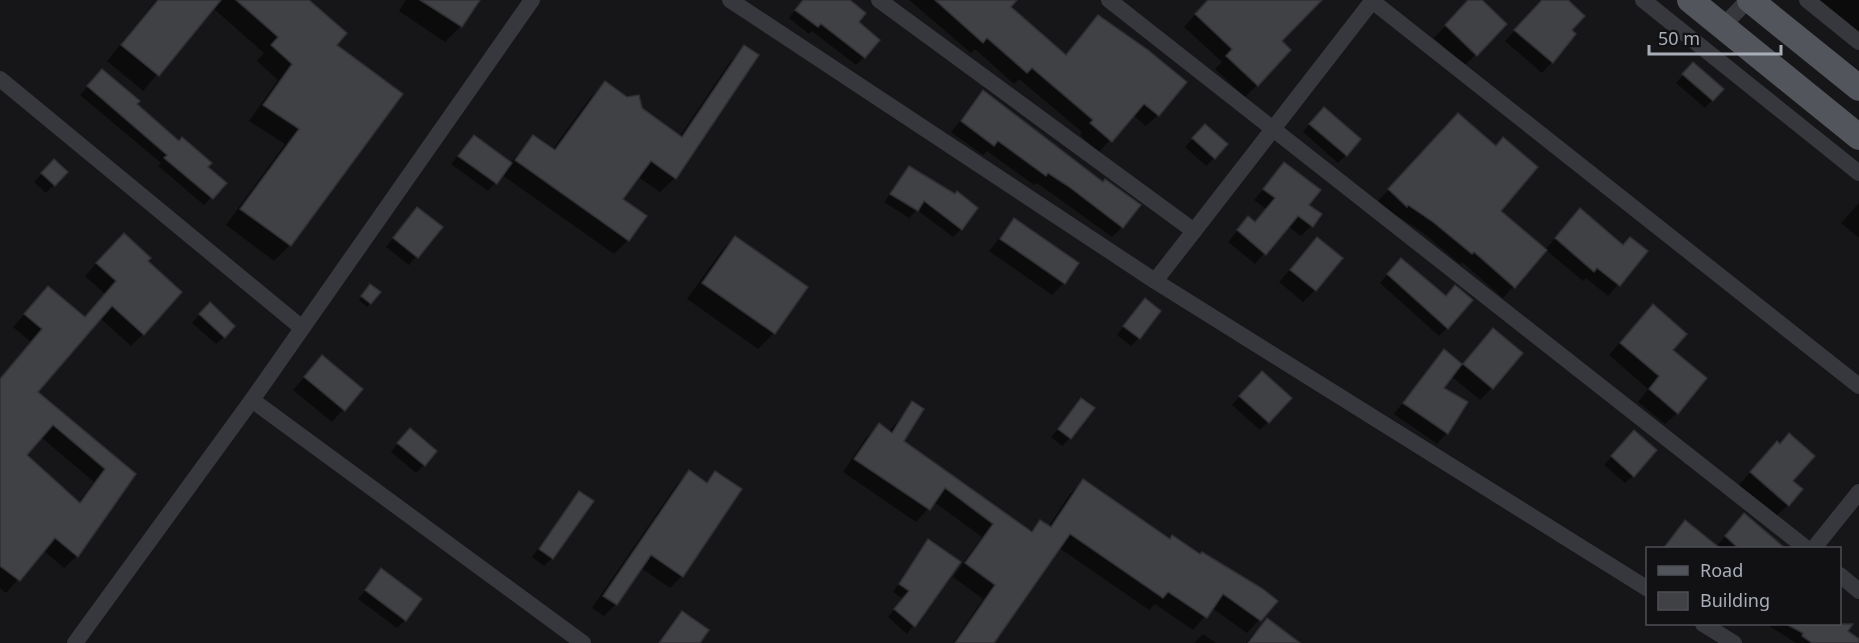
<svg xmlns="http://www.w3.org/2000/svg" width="1859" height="643" viewBox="0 0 1859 643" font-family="'Noto Sans',sans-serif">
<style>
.shadow{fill:#0007;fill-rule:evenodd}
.building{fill:#404145;stroke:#303034;stroke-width:1.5;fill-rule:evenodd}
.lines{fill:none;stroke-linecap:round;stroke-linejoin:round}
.street{stroke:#37383d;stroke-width:16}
.primary{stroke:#53555c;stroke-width:26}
</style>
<rect width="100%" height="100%" fill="#161618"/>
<g class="shadow">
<path d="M156,0H306L335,45L401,94L289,246L274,261L226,225L285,144L249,121L278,80L257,61L264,53L213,8L143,91L107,61Z"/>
<path d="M406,0H478L461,26L445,42L399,11Z"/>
<path d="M803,0H850L864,57L856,65L812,31L809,34L789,18Z"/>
<path d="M909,0H1015L1009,7L1065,56L1098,17L1158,115L1146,126L1133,115L1099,152L1080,135L1082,132L1019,79L1014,84L975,49L971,53Z"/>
<path d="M1208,0H1320L1280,42L1257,85L1245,97L1215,69L1222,62L1184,27Z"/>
<path d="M1470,0H1480L1476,54L1464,66L1434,38Z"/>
<path d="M1543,0H1566L1570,30L1552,62L1542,73L1505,41Z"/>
<path d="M1814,0H1859V38Z"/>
<path d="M744,47L675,178L660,192L638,177L621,199L628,240L614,254L502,175L488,191L451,164L474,137L510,163L533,137L552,150L590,98L605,83L679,137L730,62Z"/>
<path d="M1686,72L1712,100L1705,108L1676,83Z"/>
<path d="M95,78L135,104L225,183L204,205L158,166L161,163L80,95Z"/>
<path d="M983,92L1103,184L1122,227L1112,237L1037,183L1034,185L987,151L983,155L951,132Z"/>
<path d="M1316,116L1346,155L1338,163L1303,132Z"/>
<path d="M1447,126L1499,211L1545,250L1570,221L1623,246L1646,251L1608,296L1586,278L1583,281L1546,250L1503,298L1462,262L1460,264L1422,232L1396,215L1395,217L1378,201Z"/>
<path d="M1198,133L1214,158L1206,166L1185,147Z"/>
<path d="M54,161L66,172L46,193L34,182Z"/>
<path d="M1284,164L1307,205L1311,226L1301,236L1288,226L1255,264L1228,242L1248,218L1254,223L1266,209L1254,200Z"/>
<path d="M909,168L961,229L953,237L917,210L909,218L884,202Z"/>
<path d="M1859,203V238L1841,223Z"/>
<path d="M417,209L441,227L409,265L386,247Z"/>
<path d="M1014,220L1064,283L1052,295L989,251Z"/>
<path d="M735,237L806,287L774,333L758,349L687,299L720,253Z"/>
<path d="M1317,239L1315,290L1303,302L1279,282Z"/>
<path d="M111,247L146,262L143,334L131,346L100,318L36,393L134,474L77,556L64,568L43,550L6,593L0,588V379L31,342L13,327L48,288L84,318L105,294L85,276ZM41,437L94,482L78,503L25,456Z"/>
<path d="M1393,268L1447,328L1439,336L1380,283Z"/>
<path d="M367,289L370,303L367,307L359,300Z"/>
<path d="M1137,308L1139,338L1131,346L1117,335Z"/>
<path d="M202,312L224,337L216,344L192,323Z"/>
<path d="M1641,318L1671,351L1677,413L1665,424L1638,402L1648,389L1609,355Z"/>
<path d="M1493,330L1492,388L1480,400L1451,376L1442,388L1447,433L1437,444L1394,414L1444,351L1462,366Z"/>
<path d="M322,357L361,389L332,422L293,390Z"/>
<path d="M1254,381L1290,398L1260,430L1232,405Z"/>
<path d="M1081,400L1070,438L1062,446L1051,437Z"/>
<path d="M912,403L902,441L1030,532L1041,522L1048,527L1070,494L1083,481L1169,540L1276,601L1247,633L1212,608L1193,630L1155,604L1149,610L1058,547L992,643H953L983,599L953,577L982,537L934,502L916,522L843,472L866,438L879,425L889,432Z"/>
<path d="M402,438L424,465L416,473L391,452Z"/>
<path d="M1626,440L1633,476L1625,483L1604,465Z"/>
<path d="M1779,445L1791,482L1788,505L1776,516L1739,485L1765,455Z"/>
<path d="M689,472L705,483L715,473L682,576L670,588L641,568L616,604L604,616L592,608L677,484Z"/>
<path d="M579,493L552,558L544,566L532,557Z"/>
<path d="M1736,523L1785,548H1723L1718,545Z"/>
<path d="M928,541L959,562L907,634L888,617L903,599L893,592Z"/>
<path d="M381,570L405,620L397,628L358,599Z"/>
<path d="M682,613L699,643H658L674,620Z"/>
<path d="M1267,620L1284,643H1246L1254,633Z"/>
<path d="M1840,622L1859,643H1796L1766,624Z"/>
<path d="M1203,634L1216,643H1194Z"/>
</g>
<g class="building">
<path d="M158,0H221L159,76L121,45Z"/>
<path d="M236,0H309L347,33L337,45L403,94L291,246L240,209L299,129L263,105L292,64L271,45L278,37Z"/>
<path d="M420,0H480L462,27Z"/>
<path d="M803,0H850L866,13L859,22L880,40L865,58L821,24L818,27L795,10Z"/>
<path d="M935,0H1017L1011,7L1066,55L1098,15L1148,50L1187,82L1159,116L1144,104L1112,142L1090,123L1093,120L1032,68L1027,73L987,38L983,43Z"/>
<path d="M1208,0H1322L1282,41L1291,50L1258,86L1226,56L1232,49L1195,14Z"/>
<path d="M1468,0H1482L1507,24L1477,56L1445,25Z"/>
<path d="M1542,0H1568L1585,16L1572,30L1576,34L1553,63L1514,30Z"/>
<path d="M744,45L759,55L676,179L651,161L623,199L647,216L629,241L515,160L533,135L555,150L605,81L627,97L639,95L642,108L682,137Z"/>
<path d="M1693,62L1724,89L1713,101L1682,74Z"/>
<path d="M102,69L140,101L137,104L179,141L182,137L212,163L208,167L227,183L213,199L164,158L167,155L87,86Z"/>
<path d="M983,90L1103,182L1105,179L1141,205L1123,228L1068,186L1048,173L1046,176L998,141L994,146L961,121Z"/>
<path d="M1324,107L1361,139L1347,156L1309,124Z"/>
<path d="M1458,113L1496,146L1503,137L1538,167L1501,211L1547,250L1515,288L1474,252L1472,254L1433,222L1408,205L1407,207L1388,189Z"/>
<path d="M1205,124L1228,144L1215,159L1192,138Z"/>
<path d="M474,135L512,163L497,184L458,156Z"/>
<path d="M54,159L68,172L55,186L41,173Z"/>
<path d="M1284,162L1321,190L1309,205L1322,214L1313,227L1298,216L1266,255L1237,230L1248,216L1255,222L1275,198L1263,189Z"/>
<path d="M909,166L955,194L957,191L978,208L962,230L924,201L918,211L890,194Z"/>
<path d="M417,207L443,227L418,258L393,238Z"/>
<path d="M1580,208L1623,245L1630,237L1648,251L1620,286L1597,268L1594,272L1555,238Z"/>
<path d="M1014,218L1079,263L1065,284L1000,239Z"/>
<path d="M124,233L151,258L148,261L182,292L144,335L112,306L38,392L136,474L78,557L55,538L20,581L0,566V379L42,329L24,314L48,286L85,317L116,281L96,263ZM53,425L105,469L80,503L27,455Z"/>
<path d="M735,236L808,287L775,334L702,283Z"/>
<path d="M1317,237L1343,258L1316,291L1290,270Z"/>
<path d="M1401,258L1446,296L1455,285L1473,300L1448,329L1387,274Z"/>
<path d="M370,284L381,292L371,304L361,296Z"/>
<path d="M1145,298L1161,311L1140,339L1123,326Z"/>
<path d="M210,302L235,326L225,338L199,314Z"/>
<path d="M1653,304L1687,334L1673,350L1707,378L1678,414L1649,389L1659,376L1620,343Z"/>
<path d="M1493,328L1523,353L1493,389L1463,364Z"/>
<path d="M1444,349L1462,364L1444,388L1468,402L1448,434L1403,403Z"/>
<path d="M322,355L363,389L345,411L304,377Z"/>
<path d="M1262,371L1292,398L1269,423L1239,396Z"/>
<path d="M1081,398L1095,408L1071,439L1058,429Z"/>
<path d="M912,401L924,409L904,441L1032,532L1040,520L1051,527L1083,479L1170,539L1172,535L1200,554L1202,552L1263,589L1278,601L1261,621L1223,594L1207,618L1168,592L1163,598L1070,534L994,643H955L995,585L965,563L993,524L945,488L930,510L854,459L879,423L892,433Z"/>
<path d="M410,428L437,451L425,466L397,443Z"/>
<path d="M1634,430L1657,450L1634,477L1611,456Z"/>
<path d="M1789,433L1815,456L1793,481L1803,489L1789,506L1750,472L1777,441L1780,444Z"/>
<path d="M689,470L707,483L715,471L742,489L683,577L651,555L617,605L603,596Z"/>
<path d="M579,491L594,501L553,559L539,549Z"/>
<path d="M1744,513L1786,549H1739L1725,536Z"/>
<path d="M1685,520L1721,549H1663Z"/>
<path d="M928,539L961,562L915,627L894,609L909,591L899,584Z"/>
<path d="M381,568L422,599L406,621L365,590Z"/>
<path d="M682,611L709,630L700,643H659Z"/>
<path d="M1267,618L1300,643H1248Z"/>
<path d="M1786,624H1853L1848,631L1859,639V643H1812L1802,636L1803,633Z"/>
</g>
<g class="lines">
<g class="street">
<path d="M730,0L1155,281L1648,589"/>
<path d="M879,0L1194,231L1373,0"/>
<path d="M1109,0L1806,548"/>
<path d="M1371,0L1859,386"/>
<path d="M1643,0L1859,173"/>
<path d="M1807,0L1859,42"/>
<path d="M1723,26L1748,0"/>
<path d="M0,79L302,328"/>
<path d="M1155,281L1194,231"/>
<path d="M252,400L583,643"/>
<path d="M1814,548L1859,492"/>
<path d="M1840,575L1859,591"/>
<path d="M1703,624L1734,643"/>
<path d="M75,643L252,400L532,0"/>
</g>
<g class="primary">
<path d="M1690,0L1859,137"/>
<path d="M1750,0L1859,88"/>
</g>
</g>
<rect x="1646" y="547" width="195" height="78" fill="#111113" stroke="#4d4f55" stroke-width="1.5"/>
<rect x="1658" y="566" width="30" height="9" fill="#53555c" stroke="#4d4f55" stroke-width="1.5"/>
<text x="1700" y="577" font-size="18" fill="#a8adb8">Road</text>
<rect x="1658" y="592" width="30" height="18" fill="#404145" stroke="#4d4f55" stroke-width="1.5"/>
<text x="1700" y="607" font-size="18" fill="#a8adb8">Building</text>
<path d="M1649 45v9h132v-9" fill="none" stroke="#a8adb8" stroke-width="3"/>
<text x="1658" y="45" font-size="18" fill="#a8adb8" stroke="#111113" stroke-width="4.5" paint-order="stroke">50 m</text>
</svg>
